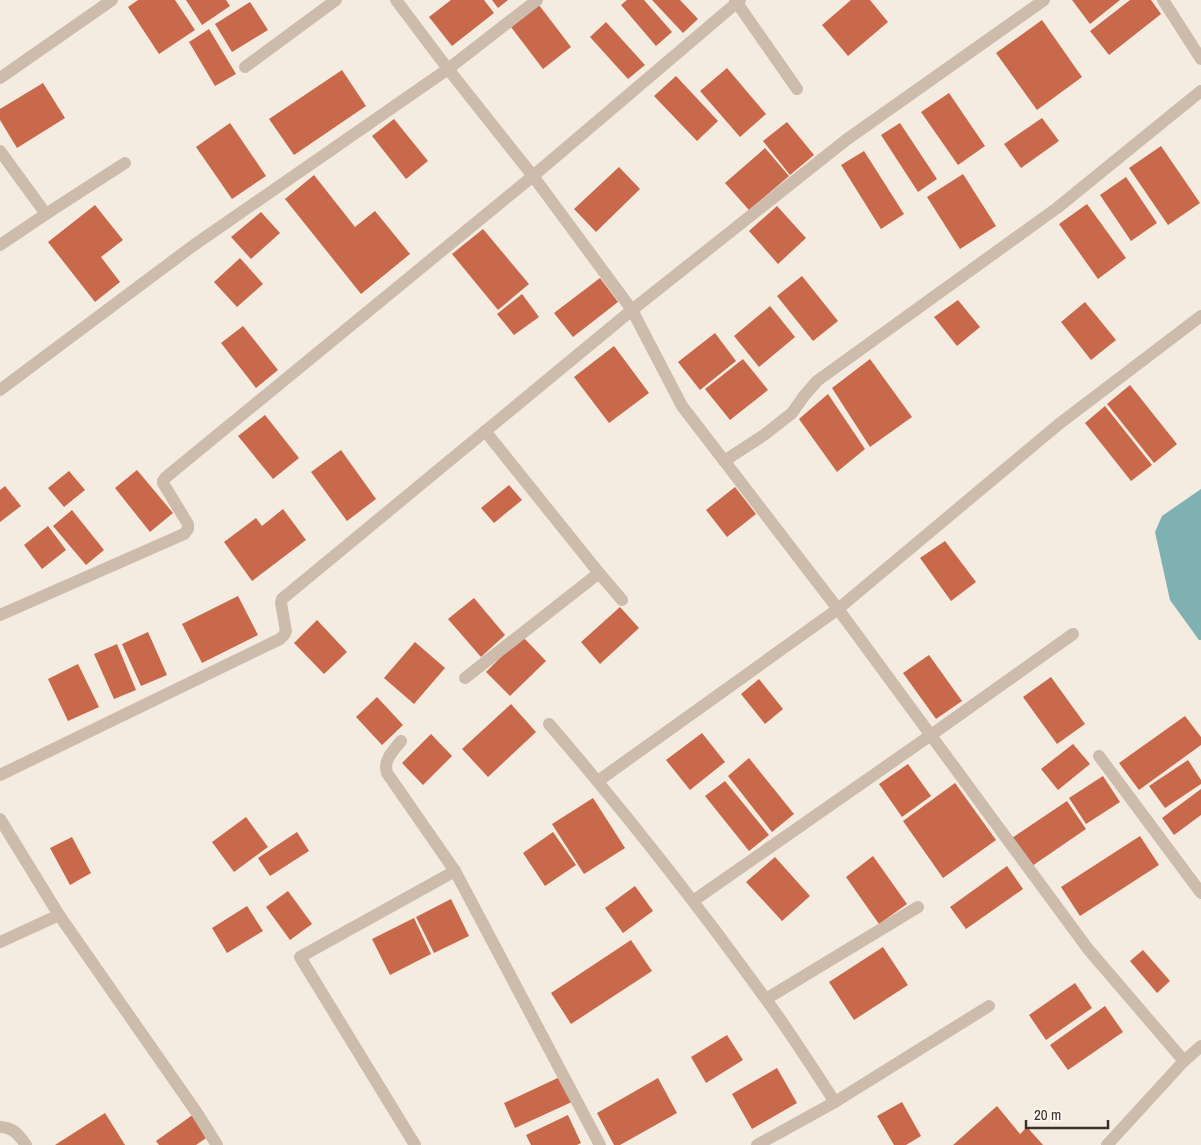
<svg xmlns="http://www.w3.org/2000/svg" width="1201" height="1145" viewBox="0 0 1201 1145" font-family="'Archivo Narrow',sans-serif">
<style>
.water{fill:#7fb0b2}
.building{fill:#c8694b}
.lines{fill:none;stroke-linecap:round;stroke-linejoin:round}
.minor{stroke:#cdbbac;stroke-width:12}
</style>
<rect width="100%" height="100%" fill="#f4ebe1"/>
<path class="water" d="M1201,489V640H1199L1170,600L1155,532L1162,516Z"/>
<g class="building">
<path d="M138,0H175L195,30L159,54L128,7Z"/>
<path d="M186,0H226L230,6L202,25Z"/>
<path d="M451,0H484L494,13L452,46L429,17Z"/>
<path d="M492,0H508L498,8Z"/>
<path d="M627,0H644L672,32L656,46L621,5Z"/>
<path d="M652,0H680L698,19L683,33Z"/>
<path d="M851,0H870L888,22L848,56L822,25Z"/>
<path d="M1072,0H1120L1090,24Z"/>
<path d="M1130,0H1151L1161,14L1109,55L1090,31Z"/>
<path d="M250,2L268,30L232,52L215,24Z"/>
<path d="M539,5L571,47L543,69L511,27Z"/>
<path d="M1042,20L1082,77L1037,110L996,53Z"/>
<path d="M606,22L645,65L628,79L590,37Z"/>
<path d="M209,29L236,74L215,86L189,42Z"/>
<path d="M727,68L766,114L740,137L700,91Z"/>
<path d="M342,70L366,106L294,155L269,119Z"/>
<path d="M676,76L718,121L697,141L654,96Z"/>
<path d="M43,83L65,118L17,148L0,120V109Z"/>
<path d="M949,93L985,146L958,165L921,112Z"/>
<path d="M1042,118L1059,141L1021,168L1004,144Z"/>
<path d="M394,119L428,161L406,179L372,136Z"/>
<path d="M787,122L814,155L790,175L763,141Z"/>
<path d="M230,123L266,176L232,199L196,147Z"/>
<path d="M900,123L937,179L918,192L881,135Z"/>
<path d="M1161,146L1200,203L1168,225L1129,168Z"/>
<path d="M765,148L789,176L749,210L725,183Z"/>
<path d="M864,151L904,214L881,229L841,165Z"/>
<path d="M619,167L640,189L596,232L574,209Z"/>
<path d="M963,174L996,226L960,249L927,197Z"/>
<path d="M314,175L355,227L375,211L410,254L361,294L285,199Z"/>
<path d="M1126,177L1157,223L1131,241L1100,195Z"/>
<path d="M1087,204L1126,258L1098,279L1059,224Z"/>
<path d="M95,205L123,240L101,257L120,282L95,302L48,242Z"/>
<path d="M777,206L806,238L778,264L749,231Z"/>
<path d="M261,212L280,233L251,259L231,237Z"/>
<path d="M483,229L529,284L498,310L452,254Z"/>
<path d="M240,258L263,284L237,307L214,282Z"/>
<path d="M802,276L838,321L813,341L777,296Z"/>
<path d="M600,278L618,302L573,337L554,313Z"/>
<path d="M522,294L539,317L514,335L497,314Z"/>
<path d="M958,300L980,327L957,346L934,317Z"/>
<path d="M1085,302L1116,340L1091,360L1061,322Z"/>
<path d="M770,306L795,337L759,367L734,336Z"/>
<path d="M243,326L278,370L256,388L221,343Z"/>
<path d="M715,333L736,361L700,390L678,362Z"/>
<path d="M614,346L649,393L609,423L574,377Z"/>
<path d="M743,359L768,390L730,420L705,389Z"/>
<path d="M870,359L912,417L870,447L832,388Z"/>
<path d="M1130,385L1177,444L1154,463L1107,404Z"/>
<path d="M828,394L865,449L837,472L799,419Z"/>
<path d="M1105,406L1152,465L1131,481L1085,423Z"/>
<path d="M265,415L299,458L273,479L238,436Z"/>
<path d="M341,450L376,499L347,521L311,472Z"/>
<path d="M137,470L173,513L150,532L115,488Z"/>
<path d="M69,471L85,490L64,507L48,488Z"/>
<path d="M509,485L522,500L494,523L481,508Z"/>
<path d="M5,486L21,506L0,522V490Z"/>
<path d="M735,487L756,514L727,537L706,510Z"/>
<path d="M283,509L306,540L252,581L224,542L256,518L262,526Z"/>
<path d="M72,510L104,550L86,565L53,526Z"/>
<path d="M48,526L66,550L42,569L24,545Z"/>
<path d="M945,541L976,582L951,601L920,558Z"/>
<path d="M238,596L258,635L202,663L182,624Z"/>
<path d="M474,598L505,635L481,657L448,619Z"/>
<path d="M620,607L639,628L600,664L581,642Z"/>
<path d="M317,620L347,652L324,674L294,643Z"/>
<path d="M148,632L167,675L141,686L122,644Z"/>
<path d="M522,636L546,661L510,696L486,672Z"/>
<path d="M415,642L445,668L414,704L384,678Z"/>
<path d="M117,644L136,690L114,699L94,654Z"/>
<path d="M929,655L962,701L936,719L903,673Z"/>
<path d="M78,664L99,707L68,721L48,679Z"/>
<path d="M1051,677L1085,724L1057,744L1023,697Z"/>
<path d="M759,679L783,709L765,724L741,694Z"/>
<path d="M377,697L403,725L382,745L356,717Z"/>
<path d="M511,704L536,732L488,777L462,749Z"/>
<path d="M1185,716L1201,737V745L1139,790L1119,763Z"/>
<path d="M702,733L725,762L690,790L666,760Z"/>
<path d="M431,734L452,756L423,785L402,763Z"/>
<path d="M1073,744L1090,764L1058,790L1041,769Z"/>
<path d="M749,758L794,814L772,832L728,776Z"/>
<path d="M1188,760L1201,780V784L1165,808L1149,786Z"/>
<path d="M908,764L931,796L902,817L879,784Z"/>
<path d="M1103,776L1120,802L1086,824L1069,798Z"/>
<path d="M725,781L769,835L749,851L705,796Z"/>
<path d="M955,783L996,840L943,878L903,821Z"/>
<path d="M1201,789V815L1174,835L1162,818Z"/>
<path d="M593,798L625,848L584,874L552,824Z"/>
<path d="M1067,801L1086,829L1032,866L1012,838Z"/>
<path d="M246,817L268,847L234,872L212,842Z"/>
<path d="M297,832L309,851L270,876L258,858Z"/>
<path d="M553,832L576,865L545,886L523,853Z"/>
<path d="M1140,836L1159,865L1080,916L1061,887Z"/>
<path d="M72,837L91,873L70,885L50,848Z"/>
<path d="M873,856L907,904L879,924L846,877Z"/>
<path d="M775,857L810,896L782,921L746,882Z"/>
<path d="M1007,866L1023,889L966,929L950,907Z"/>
<path d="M635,886L653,911L623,933L605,908Z"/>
<path d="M288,891L312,924L290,940L266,907Z"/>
<path d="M451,899L469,936L434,953L416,917Z"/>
<path d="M247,906L263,931L227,953L212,928Z"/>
<path d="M414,918L431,954L390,975L372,939Z"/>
<path d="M631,940L652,971L571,1024L551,993Z"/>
<path d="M883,947L908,985L854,1020L829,982Z"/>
<path d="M1143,950L1170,981L1157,993L1130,961Z"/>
<path d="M1075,983L1092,1008L1046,1040L1029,1015Z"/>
<path d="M1105,1006L1123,1032L1068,1070L1050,1045Z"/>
<path d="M727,1035L743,1060L706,1083L691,1057Z"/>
<path d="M777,1068L797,1103L752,1129L732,1094Z"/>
<path d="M562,1076L574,1101L515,1128L504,1103Z"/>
<path d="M658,1078L677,1113L620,1145H614L597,1113Z"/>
<path d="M902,1102L921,1136L906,1145H894L877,1116Z"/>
<path d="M997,1106L1020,1134L1027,1127L1043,1145H953Z"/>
<path d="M105,1113L125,1145H55Z"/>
<path d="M194,1114L209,1136L196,1145H159L156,1141Z"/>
<path d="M568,1115L581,1143L577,1145H531L526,1135Z"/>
</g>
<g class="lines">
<g class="minor">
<path d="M396,0L448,69L537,0"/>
<path d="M735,0L797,89"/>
<path d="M1163,0L1201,59"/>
<path d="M245,67L336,0"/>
<path d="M0,78L112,0"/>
<path d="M0,151L46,214L125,163"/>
<path d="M0,245L46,214"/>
<path d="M0,390L194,245L448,69L533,176L632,310L682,406L838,609L1088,949L1184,1061"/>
<path d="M485,431L599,573L622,600"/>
<path d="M724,461L764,435L792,413L804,396L817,381L1057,208L1201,91"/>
<path d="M0,615L184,534L188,529V524L163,483V481L165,478L533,176L740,0"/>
<path d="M465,678L599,573"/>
<path d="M549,724C625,812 697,904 765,998C790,1032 812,1067 835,1102"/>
<path d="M401,741C393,751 383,760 387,773L455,871L600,1145"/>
<path d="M1099,756L1201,893"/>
<path d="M0,775L280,639L284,635L286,631L281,603L282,599L632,310L846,140L1044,0"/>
<path d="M598,781L838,609L1059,424L1201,316"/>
<path d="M0,819L59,915L197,1113L217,1145"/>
<path d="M693,901L931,735L1073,634"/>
<path d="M0,942L59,915"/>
<path d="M766,999L918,907"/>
<path d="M0,1127C13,1127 19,1135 26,1145"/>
<path d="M415,1145L300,957L455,871"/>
<path d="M757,1145L835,1102L989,1006"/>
<path d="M1107,1145L1184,1061L1201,1046"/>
</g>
</g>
<path d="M1026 1120v8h82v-8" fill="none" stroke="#3b302b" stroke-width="2.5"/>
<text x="1034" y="1120" font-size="15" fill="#3b302b" stroke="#fbf5ee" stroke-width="4" paint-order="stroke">20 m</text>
</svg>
